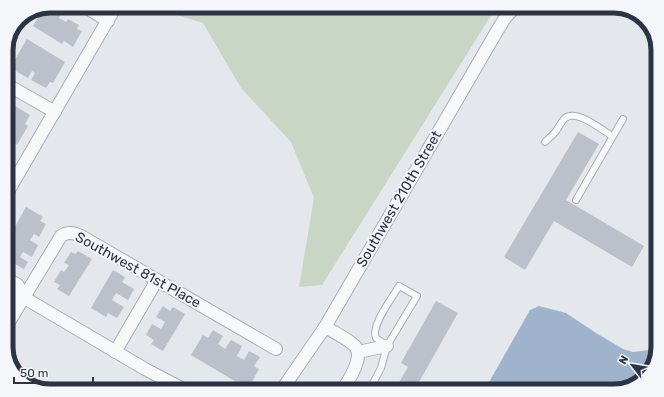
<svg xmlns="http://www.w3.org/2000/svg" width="664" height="397" viewBox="0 0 664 397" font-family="Rubik,sans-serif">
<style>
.green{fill:#c9d6c5}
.water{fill:#9fb4cc}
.building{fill:#bbc0ca}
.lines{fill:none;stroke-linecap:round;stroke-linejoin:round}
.service-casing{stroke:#a9aeb7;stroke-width:8}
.minor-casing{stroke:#a9aeb7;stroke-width:14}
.service{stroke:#f7f8fa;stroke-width:6}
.minor{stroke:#f7f8fa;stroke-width:12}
.labels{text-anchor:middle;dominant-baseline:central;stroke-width:4;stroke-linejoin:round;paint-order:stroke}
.street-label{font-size:14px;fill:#2b3445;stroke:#f4f6f9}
.rim{fill:none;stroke:#2b3445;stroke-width:5}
</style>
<rect width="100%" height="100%" fill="#e4e7ec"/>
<path class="green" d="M151,6H497L322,285L299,287L314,198L291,142L241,88L203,23L150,7Z"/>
<path class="water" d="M539,306L566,313L596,333L623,349L633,352L650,350L658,343L652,369L636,385L614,391H484L530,310Z"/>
<g class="building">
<path d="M50,8L61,14L59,18L66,22L68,19L79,25L77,29L82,31L73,47L64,41L62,44L33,26L43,9L48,11Z"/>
<path d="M30,14L25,22L19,19Z"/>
<path d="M13,33L19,37L6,58V47Z"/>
<path d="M27,39L65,62L53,83L50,82L46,88L31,80L35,73L32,71L28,78L12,69L16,62L14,61Z"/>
<path d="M6,101L12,105L7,113L10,114L15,106L30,115L25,124L28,126L17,145L6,138Z"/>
<path d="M578,132L599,144L566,200L644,246L632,267L554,221L525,270L504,257Z"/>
<path d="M26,207L43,217L40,221L46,224L39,237L34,234L30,240L38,245L32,257L23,252L20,257L28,262L24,269L6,259V236L13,224L16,225Z"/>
<path d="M78,251L92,259L69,296L57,289L60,285L54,282L61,270L64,272L69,265L64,263L71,252L75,254Z"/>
<path d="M113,270L125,277L122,282L134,289L128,300L116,293L112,300L124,307L117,318L108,313L106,317L91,308Z"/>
<path d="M436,301L458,313L419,382L427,387L425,391H394L408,367L401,363Z"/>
<path d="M163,306L170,311L173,307L185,314L163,351L151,344L154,340L146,335L152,324L161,329L165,322L156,317Z"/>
<path d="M213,330L223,336L218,344L225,349L231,340L242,346L237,356L244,360L249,351L260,357L254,366L259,369L248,389L191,355L203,335L208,338Z"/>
<path d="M107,382L124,391H101Z"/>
<path d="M128,386L137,391H125Z"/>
<path d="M454,387L455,391H438V390Z"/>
</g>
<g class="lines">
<g class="service-casing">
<g id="service">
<path d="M545,142C549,138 553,135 556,131C559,127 561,122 565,118C577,109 602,130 612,136"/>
<path d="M576,200L623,119"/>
<path d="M399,286L417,296L387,346L376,338C370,326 393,297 399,286Z"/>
<path d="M369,391L381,368L387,346"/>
</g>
</g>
<g class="minor-casing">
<g id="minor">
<path d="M84,6L108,21"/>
<path d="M6,84L55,112"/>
<path d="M6,195L116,6"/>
<path d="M6,278L18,285L23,297L145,369L187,391"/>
<path d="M6,297L9,299L23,297"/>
<path d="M6,327L61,236C68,231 74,233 81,236L276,349"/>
<path d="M325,327C334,332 346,338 354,345C366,356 348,381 342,391"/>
<path d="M115,352L157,280"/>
<path d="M358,352L387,346"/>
<path d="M281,391L325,327L497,31L505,18L516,6"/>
</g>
</g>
<use href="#service" class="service"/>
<use href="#minor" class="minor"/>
</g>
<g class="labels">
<g class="street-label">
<text transform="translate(399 199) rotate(-60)">Southwest 210th Street</text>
<text transform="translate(138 270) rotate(29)">Southwest 81st Place</text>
</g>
</g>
<path d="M0 0H664V397H0ZM50 13H614A37 37 0 0 1 651 50V347A37 37 0 0 1 614 384H50A37 37 0 0 1 13 347V50A37 37 0 0 1 50 13Z" fill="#f4f6f9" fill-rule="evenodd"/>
<path class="rim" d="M50 13H614A37 37 0 0 1 651 50V347A37 37 0 0 1 614 384H50A37 37 0 0 1 13 347V50A37 37 0 0 1 50 13Z"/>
<g transform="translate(632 365) rotate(301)" stroke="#f4f6f9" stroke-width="3" paint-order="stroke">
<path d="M0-3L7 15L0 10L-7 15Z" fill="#2b3445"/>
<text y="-6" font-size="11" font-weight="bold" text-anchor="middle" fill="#2b3445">N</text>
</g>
<path d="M14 377v6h79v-6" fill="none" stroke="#2b3445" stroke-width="2"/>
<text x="20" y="377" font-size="12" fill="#2b3445" stroke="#f4f6f9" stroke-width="3" paint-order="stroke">50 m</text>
</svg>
